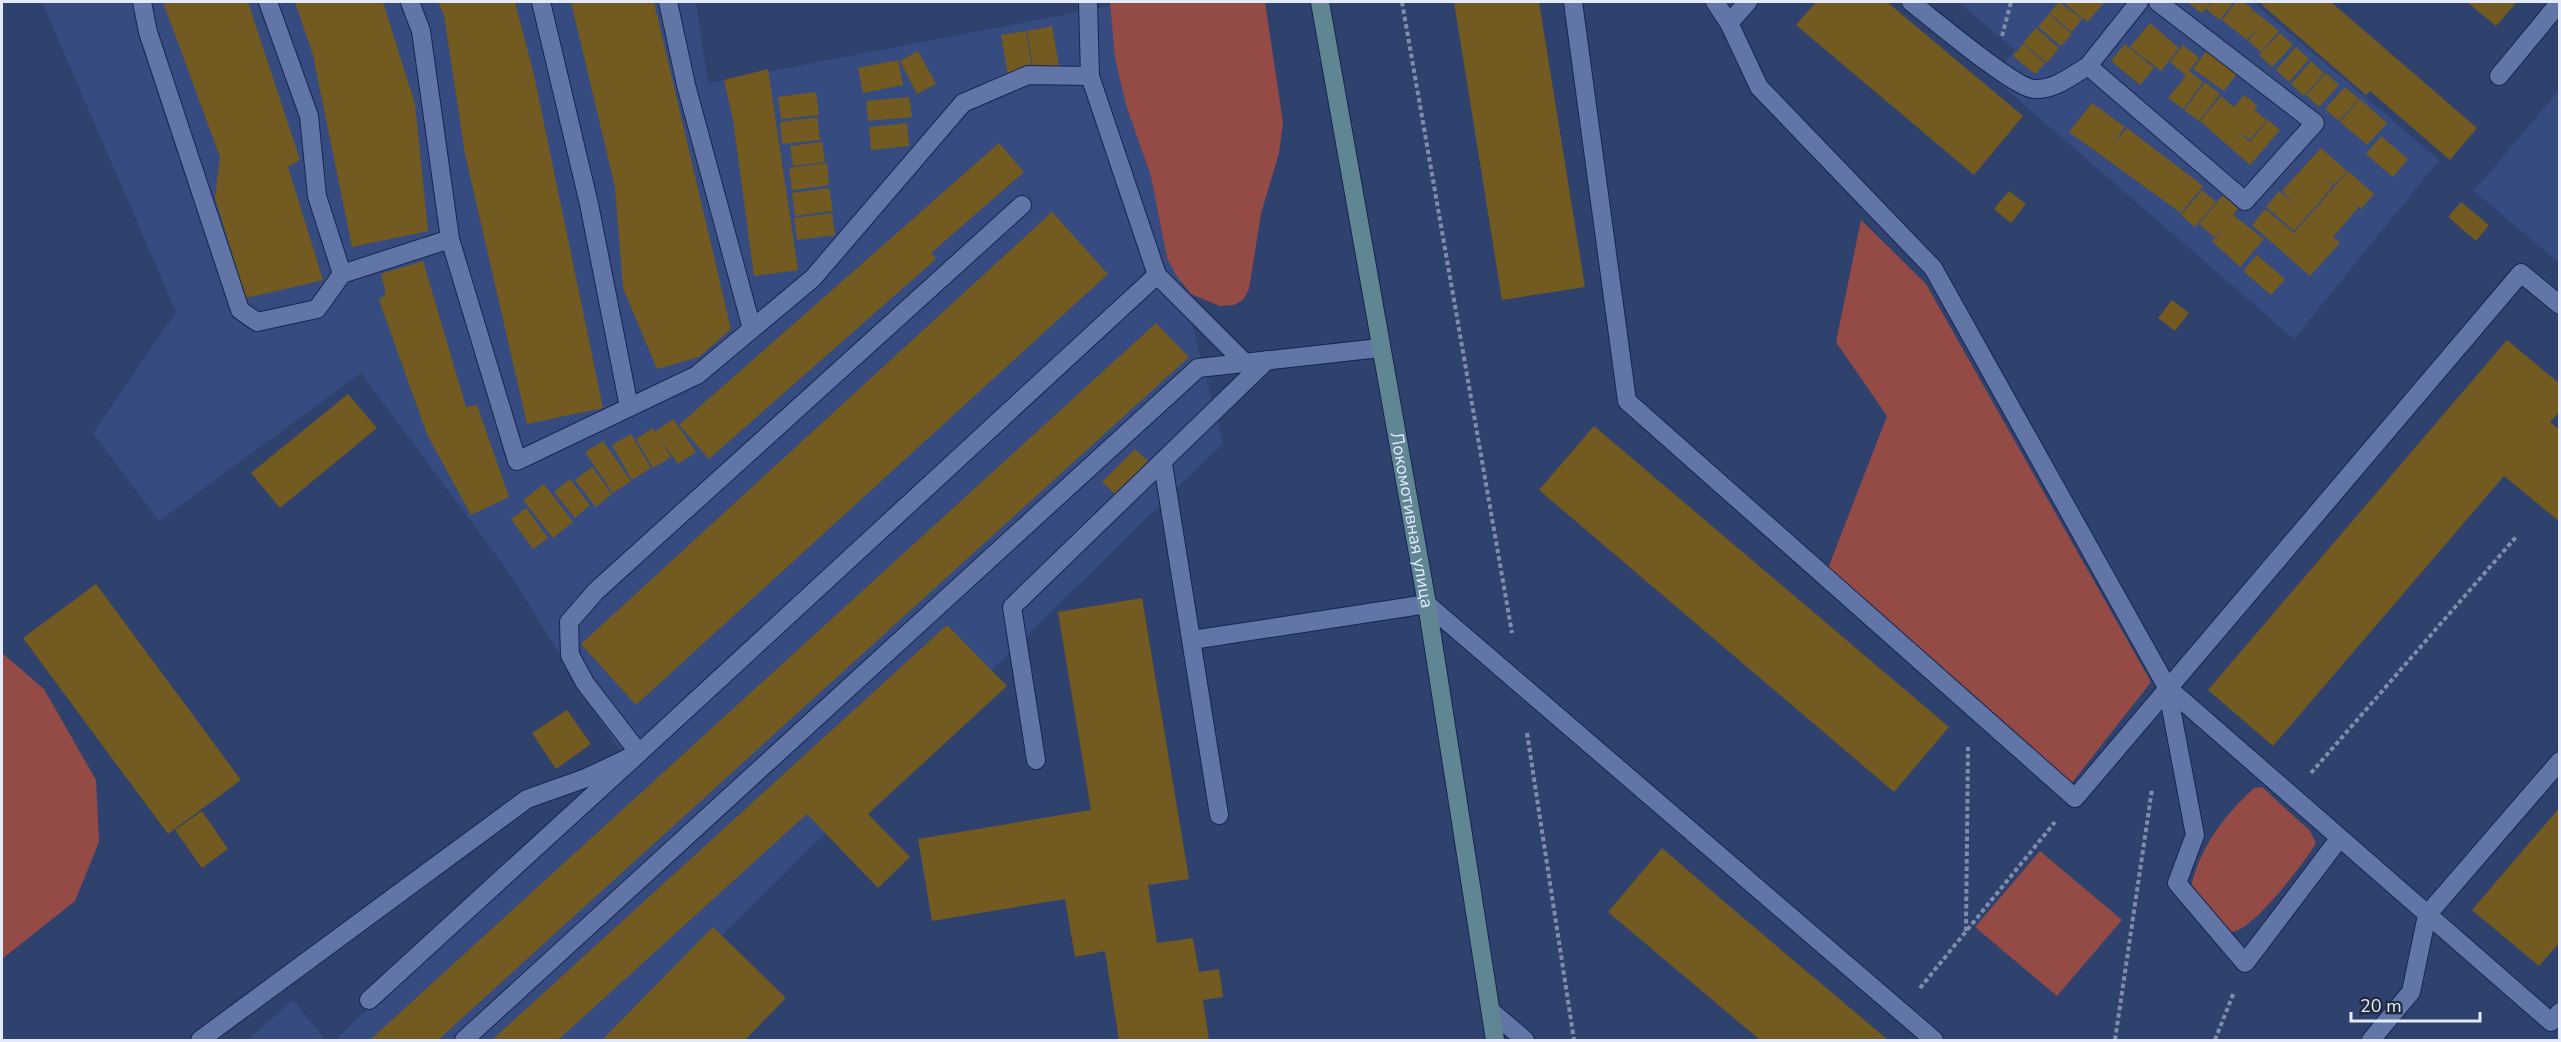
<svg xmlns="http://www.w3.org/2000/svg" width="2561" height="1042" viewBox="0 0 2561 1042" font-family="'Nunito Sans',sans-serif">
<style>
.built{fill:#364b7f}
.green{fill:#944b45}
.building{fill:#725a21}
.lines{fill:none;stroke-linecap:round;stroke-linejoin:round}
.service-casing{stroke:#162650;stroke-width:20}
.secondary-casing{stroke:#162650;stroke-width:20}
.path{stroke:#7f8cac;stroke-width:4;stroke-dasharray:4.5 3;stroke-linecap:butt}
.service{stroke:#6176a7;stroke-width:18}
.secondary{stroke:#608693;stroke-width:18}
.labels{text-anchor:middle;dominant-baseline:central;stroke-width:6;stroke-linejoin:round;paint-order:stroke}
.street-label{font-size:18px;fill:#e3eafb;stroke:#20293d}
</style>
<rect width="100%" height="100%" fill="#2f416d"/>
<g class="built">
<path d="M42,2H696L708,83L1110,6L1223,443L615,1040H339L337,1038L628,764L510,574L361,373L159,521L93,433L176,312Z"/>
<path d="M1958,2H2253L2439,160L2294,339L1992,77L2015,50Z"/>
<path d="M2559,90V263L2474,191Z"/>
<path d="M293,1000L325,1040H248Z"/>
</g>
<g class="green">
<path d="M1110,2H1265L1283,122L1279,153L1261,214L1249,289L1243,300L1234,305L1220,306L1191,294L1176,275L1167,258L1151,176L1126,105L1115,58Z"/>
<path d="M1861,220L1926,284L2151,682L2071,784L1827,571L1887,416L1836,342Z"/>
<path d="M2,653L44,689L96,780L99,842L75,901L2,959Z"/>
<path d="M2262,787L2310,831L2316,843C2306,861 2254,928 2235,931C2232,932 2229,931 2226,931L2190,891C2199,848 2223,817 2254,788Z"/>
<path d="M2040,851L2122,920L2057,996L1975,927Z"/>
</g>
<g class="building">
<path d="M163,2H248L300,160L288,167L323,280L246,298L215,198L220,157Z"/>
<path d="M295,2H383L415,104L428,231L352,247L313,55Z"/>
<path d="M438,2H515L534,75L603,408L527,424L465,154L444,15Z"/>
<path d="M571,2H654L731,329L699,357L657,369L623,288L615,187Z"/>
<path d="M1454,2H1539L1585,287L1502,300Z"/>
<path d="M1816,2H1887L2023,116L1974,175L1796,25Z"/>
<path d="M2059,2L2082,19L2072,32L2049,13Z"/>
<path d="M2063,2H2105L2087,22Z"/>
<path d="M2187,2H2211L2202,13Z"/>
<path d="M2212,2H2234L2220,20L2206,9Z"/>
<path d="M2236,2H2243L2253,9L2240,26L2253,10L2279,31L2261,52L2248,41L2259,27L2247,40L2222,20Z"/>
<path d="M2264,2H2331L2477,128L2450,160L2370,91L2366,95L2261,4Z"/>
<path d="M2467,2H2517L2496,26Z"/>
<path d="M2049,14L2072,34L2061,46L2038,27Z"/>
<path d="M2150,23L2179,48L2161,71L2130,47Z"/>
<path d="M1052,26L1059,66L1034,71L1027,31Z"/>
<path d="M2036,28L2059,48L2047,63L2023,43Z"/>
<path d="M1026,31L1033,71L1008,75L1001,35Z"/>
<path d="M2280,33L2293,45L2272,67L2259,55Z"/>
<path d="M2023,44L2045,63L2035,74L2013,56Z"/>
<path d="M2125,44L2154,68L2140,85L2111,61Z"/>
<path d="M2183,45L2199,58L2189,71L2203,82L2183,109L2168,98L2186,76L2170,62Z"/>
<path d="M2296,47L2309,59L2289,82L2276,70Z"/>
<path d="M2207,50L2238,72L2224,91L2193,69Z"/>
<path d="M918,51L936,84L917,94L900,61Z"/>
<path d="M898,60L903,85L863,93L858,68Z"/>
<path d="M2311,61L2324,73L2304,96L2291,84Z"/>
<path d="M768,69L798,270L754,276L733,120L724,80Z"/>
<path d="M2326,73L2339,85L2319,107L2306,95Z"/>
<path d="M2205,82L2220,94L2199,121L2184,110Z"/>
<path d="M2345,87L2359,99L2339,121L2325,109Z"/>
<path d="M816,92L819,115L781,119L778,97Z"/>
<path d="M2244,95L2258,106L2254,110L2267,120L2250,140L2237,131L2250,142L2268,120L2280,130L2250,165L2200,121L2221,96L2234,107Z"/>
<path d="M909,97L912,117L868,121L866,101Z"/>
<path d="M2360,99L2387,123L2367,145L2340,122Z"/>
<path d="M2092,103L2125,127L2113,144L2127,128L2203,186L2181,213L2069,132Z"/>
<path d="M817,117L820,140L782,144L780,122Z"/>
<path d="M907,123L909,146L871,150L869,127Z"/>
<path d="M2381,136L2408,159L2393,177L2366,154Z"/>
<path d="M822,142L825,162L793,166L790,146Z"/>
<path d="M999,143L1024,172L931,253L936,259L709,459L679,425Z"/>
<path d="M2321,148L2347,171L2334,185L2324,178L2333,186L2294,231L2266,207L2279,191L2295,204L2282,191Z"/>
<path d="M827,163L829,185L792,190L789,168Z"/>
<path d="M2348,171L2374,194L2361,209L2349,200L2358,208L2333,237L2340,243L2310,276L2252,225L2265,209L2294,233Z"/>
<path d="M829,188L833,211L795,216L792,193Z"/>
<path d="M2202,190L2216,202L2195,227L2181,215Z"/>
<path d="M2009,191L2026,204L2011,223L1994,209Z"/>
<path d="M2223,195L2238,209L2233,215L2264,239L2240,267L2212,241L2224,227L2214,237L2199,224Z"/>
<path d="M2461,202L2489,225L2476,241L2448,217Z"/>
<path d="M1052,212L1108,274L636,705L581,644Z"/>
<path d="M832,213L835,235L797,240L794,218Z"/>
<path d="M2257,255L2285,279L2271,295L2243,271Z"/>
<path d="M423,261L466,407L477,405L509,497L471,515L427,434L379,300L386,294L381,274Z"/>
<path d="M2172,300L2189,313L2175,331L2158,318Z"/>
<path d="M1156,323L1189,357L438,1040H370Z"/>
<path d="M2507,340L2560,384V411L2550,422L2560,430V522L2504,476L2273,746L2208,690Z"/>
<path d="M348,394L377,428L280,508L251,473Z"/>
<path d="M673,419L696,452L678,464L659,438L671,457L653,468L636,439L653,428L655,432Z"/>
<path d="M1594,426L1949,727L1894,792L1539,490Z"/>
<path d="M631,434L651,468L632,480L612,445Z"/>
<path d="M603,441L631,481L613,493L585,452Z"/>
<path d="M1135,449L1148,461L1115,494L1102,482Z"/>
<path d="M592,467L612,494L596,507L575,480Z"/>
<path d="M570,479L590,505L575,518L554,492Z"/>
<path d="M544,484L573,522L553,538L523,500Z"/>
<path d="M526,508L548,538L533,549L511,519Z"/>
<path d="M96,584L241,780L168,834L23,638Z"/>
<path d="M1142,598L1189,879L1148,885L1157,943L1193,938L1199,972L1219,969L1223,997L1203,1000L1209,1040H1119L1105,951L1075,957L1065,899L932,921L918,839L1091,810L1058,612Z"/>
<path d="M947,625L1007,686L868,814L910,857L878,888L807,814L558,1040H492Z"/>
<path d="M567,710L591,744L556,769L532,733Z"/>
<path d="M2560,807V942L2539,966L2472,910Z"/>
<path d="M202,811L228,849L202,868L175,830Z"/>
<path d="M1662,848L1721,899L1888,1040H1760L1608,912Z"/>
<path d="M713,927L786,998L745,1040H602Z"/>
</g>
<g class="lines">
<g class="service-casing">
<g id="service">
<path d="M142,2L148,32L240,310L257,322L317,309L342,274L450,239"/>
<path d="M268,2L309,116L317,196L342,274"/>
<path d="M410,2L421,31L450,239L517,461L697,375L813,278L963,103L1028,75L1090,76"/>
<path d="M541,2L589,204L629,407"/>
<path d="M668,2L686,85L752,329"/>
<path d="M1088,2L1090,76L1157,275L1245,363"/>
<path d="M1573,2L1627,401L2075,798L2521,273L2560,305"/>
<path d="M1715,2L1729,23L1759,87L1933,268L2167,687L2195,835L2177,883L2245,963L2339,839"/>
<path d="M1911,2C1932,18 2014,88 2034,89C2055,90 2071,76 2088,66"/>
<path d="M2139,2L2088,66L2245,201L2315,123L2158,2"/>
<path d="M1729,23L1748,2"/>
<path d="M2499,76L2560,2"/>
<path d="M1163,464L1219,815"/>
<path d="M1192,640L1427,604L1934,1040"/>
<path d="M2167,687L2551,1022L2560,1012"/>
<path d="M1036,760L1012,607L1267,360"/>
<path d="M369,1000L639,753L585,683L570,655L569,622L596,591L1022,205"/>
<path d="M1491,1011L1525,1040"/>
<path d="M200,1040L527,799L586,778L639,753L1157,275"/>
<path d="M464,1040L1198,368L1380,348"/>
<path d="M2371,1040L2411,992L2427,915L2560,761"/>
</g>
</g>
<g class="secondary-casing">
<g id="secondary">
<path id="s1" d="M1320,2L1427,604L1495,1040"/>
</g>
</g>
<g class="path">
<path d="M1402,2L1512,633"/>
<path d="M2002,36L2011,2"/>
<path d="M1527,733L1574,1040"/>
<path d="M2311,773L2516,537"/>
<path d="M1966,931L1968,747"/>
<path d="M1920,988L2055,822"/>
<path d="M2115,1040L2152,789"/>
<path d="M2215,1040L2234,992"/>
</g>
<use href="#service" class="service"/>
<use href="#secondary" class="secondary"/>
</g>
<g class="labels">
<g class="street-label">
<text stroke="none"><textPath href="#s1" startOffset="526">Локомотивная улица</textPath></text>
</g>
</g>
<rect width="2561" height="1042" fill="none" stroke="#e3eafb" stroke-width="6"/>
<path d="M2351 1012v9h129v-9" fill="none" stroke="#e3eafb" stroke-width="3"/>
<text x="2360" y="1012" font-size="18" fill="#e3eafb" stroke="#20293d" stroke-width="4.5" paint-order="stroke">20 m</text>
</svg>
